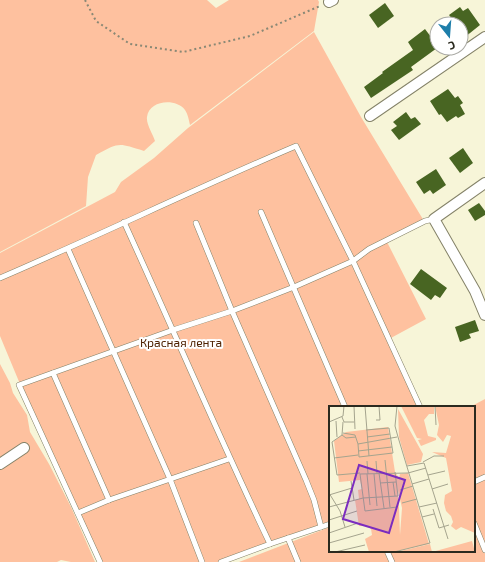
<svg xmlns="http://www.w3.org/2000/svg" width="485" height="562" viewBox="0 0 485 562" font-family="'Exo 2',sans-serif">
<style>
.green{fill:#fec19f}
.building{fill:#486522}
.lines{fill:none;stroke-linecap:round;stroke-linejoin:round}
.lane-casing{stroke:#848268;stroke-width:6}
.street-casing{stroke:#848268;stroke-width:12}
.path{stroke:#898875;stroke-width:2;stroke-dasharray:2 3;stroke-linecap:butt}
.lane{stroke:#fff;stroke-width:5}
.street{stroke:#fff;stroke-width:10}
.labels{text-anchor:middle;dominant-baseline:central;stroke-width:4;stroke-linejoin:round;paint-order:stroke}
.park-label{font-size:12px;fill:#4f2303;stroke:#fff}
.inset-road{fill:none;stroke:#a5a48e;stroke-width:1}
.view{fill:#7b2cbf;fill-opacity:0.15;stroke:#7b2cbf;stroke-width:2}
.inset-edge{fill:none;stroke:#2b2a1f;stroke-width:2}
</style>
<rect width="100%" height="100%" fill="#f7f5d8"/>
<g class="green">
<path d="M0,0H207L216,8L229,0H318L319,2L314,31L190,125C189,121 188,114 185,110C176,98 149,100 147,117C146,124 153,134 155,141L144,151C118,143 120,142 96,155L88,177L86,206L0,252Z"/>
<path d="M314,32L361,117L424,221L386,240L426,319L389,339L419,407H330V521L223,562H101L20,384L0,336V253L115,192L121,182L154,158L188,128Z"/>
<path d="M0,364L10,383L13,393L27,415L30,432L49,464L71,507L95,562H71L61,560L57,562H0Z"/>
<path d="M485,399V562H239L330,527V551H474V407H470Z"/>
</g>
<g class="building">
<path d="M385,3L394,16L378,28L369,15Z"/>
<path d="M460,7L463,11L468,8L480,25L465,37L461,32V24H456L449,15Z"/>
<path d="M425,29L437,45V48L411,67L413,70L371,98L364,87L383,73L382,72L413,50L408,42Z"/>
<path d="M448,89L455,98L458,96L463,103L460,105L465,114L458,118L456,116L447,122L441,114L439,115L430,101Z"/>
<path d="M406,112L411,119L415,117L421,124L399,140L391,130L397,126L393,122Z"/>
<path d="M463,148L473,163L460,173L449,158Z"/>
<path d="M436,169L446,185L433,194L430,190L424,194L416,182Z"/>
<path d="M479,203L485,211V215L475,221L468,210Z"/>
<path d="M421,269L447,288L440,298L435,295L431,300L410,284Z"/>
<path d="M475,320L479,331L469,334L471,338L460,342L455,327Z"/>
</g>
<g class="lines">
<g class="lane-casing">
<g id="lane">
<path d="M261,212L345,407"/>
<path d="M124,222C173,329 219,437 270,544"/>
<path d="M196,223L232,311L306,480L314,500L321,527"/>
<path d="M68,249L170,479L202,562"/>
<path d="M0,278C100,235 197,188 296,146L353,261L420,407"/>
<path d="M53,373L109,500"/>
<path d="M474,482L485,477"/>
<path d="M78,513L109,500L229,459"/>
<path d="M474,523L485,550"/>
<path d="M288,538L298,562"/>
<path d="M387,551L392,562"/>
<path d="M100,562L19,385L173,330L232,311L294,287L353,261L369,249L425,221L434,219"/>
<path d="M221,562L270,544L330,524"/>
</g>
</g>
<g class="street-casing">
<g id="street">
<path d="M329,2L333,0"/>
<path d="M370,116L485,37"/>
<path d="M485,183L434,219L475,291L485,315"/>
<path d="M0,464L24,448"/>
</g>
</g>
<path class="path" d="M85,0L96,21L130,44L183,52L250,36L320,6"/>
<use href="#lane" class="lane"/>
<use href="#street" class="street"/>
</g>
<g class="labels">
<g class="park-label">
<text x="181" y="342">Красная лента</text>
</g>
</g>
<g transform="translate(329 406)">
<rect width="146" height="146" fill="#f7f5d8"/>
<path d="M72,0H105V8H100L95,14L99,30L107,32V34L92,40L89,34L93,33L88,32ZM106,0H146V127L132,121L127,124L122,120L124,116L122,110L117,105L115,97L116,89L123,85L117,52L103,46L117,47L122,30L118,29L114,36L108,29L110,19ZM69,3L94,48L92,56L78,59L70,31ZM59,21L66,66L70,72L71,68L79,67L100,138L64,146H40L36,133L43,129L42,123L39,120H30L26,94L30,93L29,84L33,83L31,74L10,76L5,35L17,26ZM68,80L73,102L71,129L70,102ZM143,135L146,146H103ZM101,138L103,146H67Z" fill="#fec19f" fill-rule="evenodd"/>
<path class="inset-road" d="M25,0L26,23M36,0L40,50M106,0L107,19M13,11L15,16H25M47,14H51L50,0M7,15L8,31M0,16L14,10L15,0M14,16L13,29L3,36L8,69L31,67M14,27L26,29L29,38L68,31M13,29L17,32L27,31M38,31L61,28M29,38L30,51L64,47L60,22L37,24M29,45L63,41M5,52L29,49M56,54L61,101M38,55L39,68M47,55L48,67M94,56L105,50H115M78,60L95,57L119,133M50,67L55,102M38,68L41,99M45,68L48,100M99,69L116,65M22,75L25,94M64,76L66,90M51,77L67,76M83,78L100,73M103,83L119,78M71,84L84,80M0,87L11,105L16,121M0,89L23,82M73,97L88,93M0,101L34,92L69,90L66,66M68,101L36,105L31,68L79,67L97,62M90,101L108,97M104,103L110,122L120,119M93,111L105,108M0,114L28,105M0,127L29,117M0,137L35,127M6,146L36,139M65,146L101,137L69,31L66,20L68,0"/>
<path class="view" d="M30,59L76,74L60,127L14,113Z"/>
<rect width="146" height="146" class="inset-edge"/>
</g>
<g transform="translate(449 36) rotate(163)"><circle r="19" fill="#ffffff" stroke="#aaaaa5"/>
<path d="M0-3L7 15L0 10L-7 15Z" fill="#1e7eaa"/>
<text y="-6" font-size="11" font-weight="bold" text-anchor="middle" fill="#2b2a1f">С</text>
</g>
</svg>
